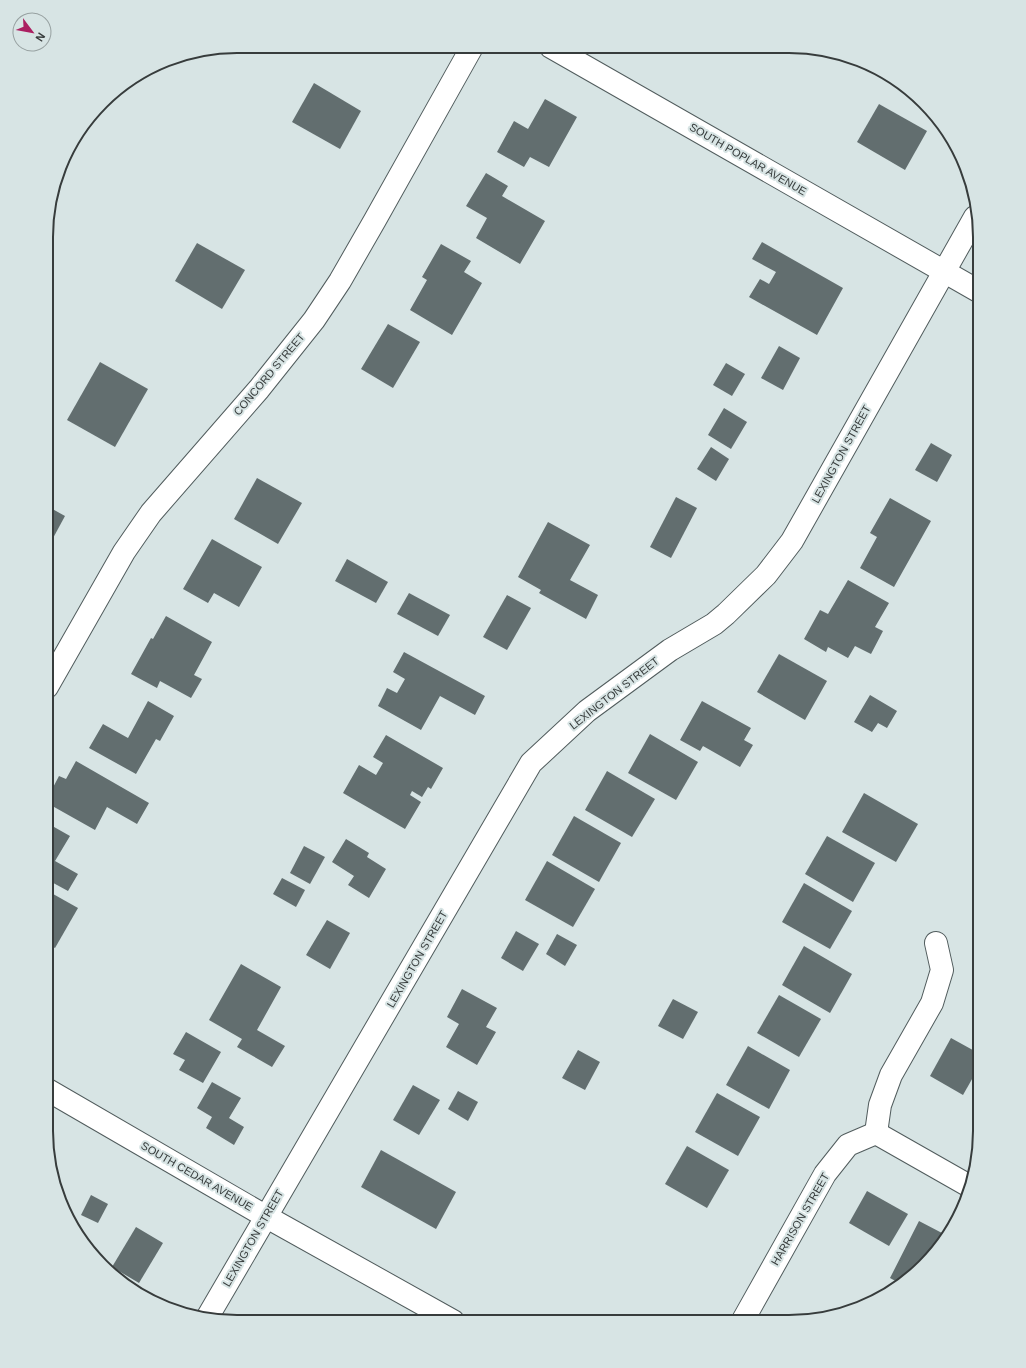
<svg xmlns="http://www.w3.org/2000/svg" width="1026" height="1368" viewBox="0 0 1026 1368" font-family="Helvetica,sans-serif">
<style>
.building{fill:#626e6f}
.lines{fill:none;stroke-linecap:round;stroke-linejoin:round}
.street-casing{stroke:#515c5d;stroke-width:24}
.street{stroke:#fff;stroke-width:22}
.labels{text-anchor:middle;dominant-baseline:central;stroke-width:4;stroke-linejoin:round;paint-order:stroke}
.street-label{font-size:11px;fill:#373c3c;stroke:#d7e4e4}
.rim{fill:none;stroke:#373c3c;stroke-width:2}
</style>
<rect width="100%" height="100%" fill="#d7e4e4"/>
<g class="building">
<path d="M314,83L361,111L340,149L292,122Z"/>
<path d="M545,99L577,117L549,167L530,157L524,167L497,152L514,121L528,129Z"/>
<path d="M879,104L927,131L905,170L857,142Z"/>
<path d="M486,173L508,186L502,196L545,221L520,264L476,238L487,218L466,206Z"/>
<path d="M762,242L843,288L817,335L749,297L760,279L769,284L776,272L752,259Z"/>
<path d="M197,243L245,270L222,309L175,281Z"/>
<path d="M441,244L471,261L464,272L482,283L452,335L410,310L427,280L422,277Z"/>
<path d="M388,324L420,342L393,388L361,369Z"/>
<path d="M779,346L800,358L783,390L761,378Z"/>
<path d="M100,362L148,389L115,447L67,420Z"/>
<path d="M726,363L745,374L732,396L713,385Z"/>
<path d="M724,408L747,422L731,449L708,435Z"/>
<path d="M931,443L952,455L937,482L915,470Z"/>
<path d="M711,447L729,459L716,481L697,469Z"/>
<path d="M257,478L302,503L278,544L234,519Z"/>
<path d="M676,497L697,508L671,558L650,547Z"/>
<path d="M890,498L931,521L894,587L860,568L877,537L870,533Z"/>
<path d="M47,506L65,516L52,540L47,538Z"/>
<path d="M548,522L590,545L570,580L598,595L586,619L539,593L541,590L518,577Z"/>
<path d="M212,539L262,567L239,607L214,593L208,603L183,589Z"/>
<path d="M347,559L388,582L376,603L335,581Z"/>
<path d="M848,580L889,603L875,627L883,631L871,654L855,646L848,658L828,647L826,652L804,639L820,610L828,614Z"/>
<path d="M409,593L450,615L438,636L397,614Z"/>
<path d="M507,595L531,608L507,650L483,637Z"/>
<path d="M166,616L212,642L194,675L202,679L191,698L160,681L157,688L131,674L151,638L153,639Z"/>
<path d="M404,652L485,696L475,715L440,696L421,730L378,706L387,688L397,693L405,679L393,672Z"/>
<path d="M779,654L827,681L805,720L757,692Z"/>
<path d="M870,695L897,711L887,728L878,723L872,732L854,722Z"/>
<path d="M148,701L174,716L160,741L156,739L136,774L89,748L103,724L128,738Z"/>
<path d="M702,701L751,728L744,740L753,745L740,767L703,746L700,751L680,740Z"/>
<path d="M650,734L698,762L676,800L628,773Z"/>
<path d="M386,735L443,768L431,789L428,787L422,797L412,791L410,795L421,802L405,829L343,793L359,765L376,775L383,763L373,757Z"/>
<path d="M76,761L149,803L137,824L107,807L95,830L47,803V799L59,776L66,779Z"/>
<path d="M607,771L655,799L632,837L585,810Z"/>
<path d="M864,793L918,824L896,862L842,832Z"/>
<path d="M574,816L621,843L599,882L552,855Z"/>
<path d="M47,823L70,836L55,861L78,874L68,891L46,879Z"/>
<path d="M827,836L875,863L853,902L805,874Z"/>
<path d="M346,839L369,853L367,857L386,869L369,898L348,885L354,876L332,862Z"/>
<path d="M304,846L325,857L310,884L290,873Z"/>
<path d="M547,861L595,889L573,927L525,900Z"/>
<path d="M282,878L305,890L296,907L273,894Z"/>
<path d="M804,883L852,911L830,949L782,922Z"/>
<path d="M46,890L78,908L55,948L46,943Z"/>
<path d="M327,920L350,933L330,969L306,955Z"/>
<path d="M516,931L539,944L523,971L501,958Z"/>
<path d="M557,934L577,945L565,966L546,954Z"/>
<path d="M804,946L852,974L830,1013L782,985Z"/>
<path d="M241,964L281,987L257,1030L285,1046L272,1067L237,1047L242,1039L209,1020Z"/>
<path d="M462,989L497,1008L486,1027L496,1032L477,1065L446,1047L459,1024L447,1017Z"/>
<path d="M779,995L821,1019L799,1057L757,1033Z"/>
<path d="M673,999L698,1012L683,1039L658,1026Z"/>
<path d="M186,1032L221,1052L203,1083L179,1070L185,1060L173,1054Z"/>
<path d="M951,1038L980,1054V1065L963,1095L930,1076Z"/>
<path d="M748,1046L790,1070L769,1109L726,1085Z"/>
<path d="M578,1050L600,1062L585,1090L562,1078Z"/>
<path d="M212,1082L241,1098L229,1118L244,1127L234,1145L206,1128L212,1117L197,1108Z"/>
<path d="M413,1085L440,1100L419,1135L393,1120Z"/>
<path d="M458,1091L478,1102L468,1121L448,1109Z"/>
<path d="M717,1093L760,1117L738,1156L695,1132Z"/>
<path d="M687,1146L729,1170L707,1208L665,1184Z"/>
<path d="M381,1150L456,1192L436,1229L361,1187Z"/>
<path d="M867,1191L908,1214L889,1246L849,1223Z"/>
<path d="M91,1195L108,1204L98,1223L81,1215Z"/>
<path d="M919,1221L942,1233L935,1246L939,1248L915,1274L901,1284L890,1278Z"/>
<path d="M136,1227L163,1243L139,1283L112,1267Z"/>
</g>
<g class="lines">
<g class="street-casing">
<g id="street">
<path d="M551,47L980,292"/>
<path d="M47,687L124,552L151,513L259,389L314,320L340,281L375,220L472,47"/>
<path d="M46,1089L265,1216L453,1321"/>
<path d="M876,1133L880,1105L891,1075L932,1003L942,970L936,943"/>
<path d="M876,1133L971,1187"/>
<path d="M207,1318L531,763L587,711L670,650L714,624L726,614L766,575L792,541L975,217"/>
<path d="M742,1322L825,1174L848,1145L876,1133"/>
</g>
</g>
<use href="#street" class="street"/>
</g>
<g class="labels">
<g class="street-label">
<text transform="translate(748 159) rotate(30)">SOUTH POPLAR AVENUE</text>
<text transform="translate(269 374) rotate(-50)">CONCORD STREET</text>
<text transform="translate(841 454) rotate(-61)">LEXINGTON STREET</text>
<text transform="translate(614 693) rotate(-38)">LEXINGTON STREET</text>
<text transform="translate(417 959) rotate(-60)">LEXINGTON STREET</text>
<text transform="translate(197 1176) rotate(30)">SOUTH CEDAR AVENUE</text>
<text transform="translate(800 1219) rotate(-60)">HARRISON STREET</text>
<text transform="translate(253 1238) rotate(-60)">LEXINGTON STREET</text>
</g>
</g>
<path d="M0 0H1026V1368H0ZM237 53H789A184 184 0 0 1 973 237V1131A184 184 0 0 1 789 1315H237A184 184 0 0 1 53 1131V237A184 184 0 0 1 237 53Z" fill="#d7e4e4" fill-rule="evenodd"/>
<path class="rim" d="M237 53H789A184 184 0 0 1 973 237V1131A184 184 0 0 1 789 1315H237A184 184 0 0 1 53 1131V237A184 184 0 0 1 237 53Z"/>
<g transform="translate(32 32) rotate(122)"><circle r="19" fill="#d7e4e4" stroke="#97a1a1"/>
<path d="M0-3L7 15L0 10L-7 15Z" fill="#ab1f61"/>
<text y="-6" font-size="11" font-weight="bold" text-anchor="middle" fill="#373c3c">N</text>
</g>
</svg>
